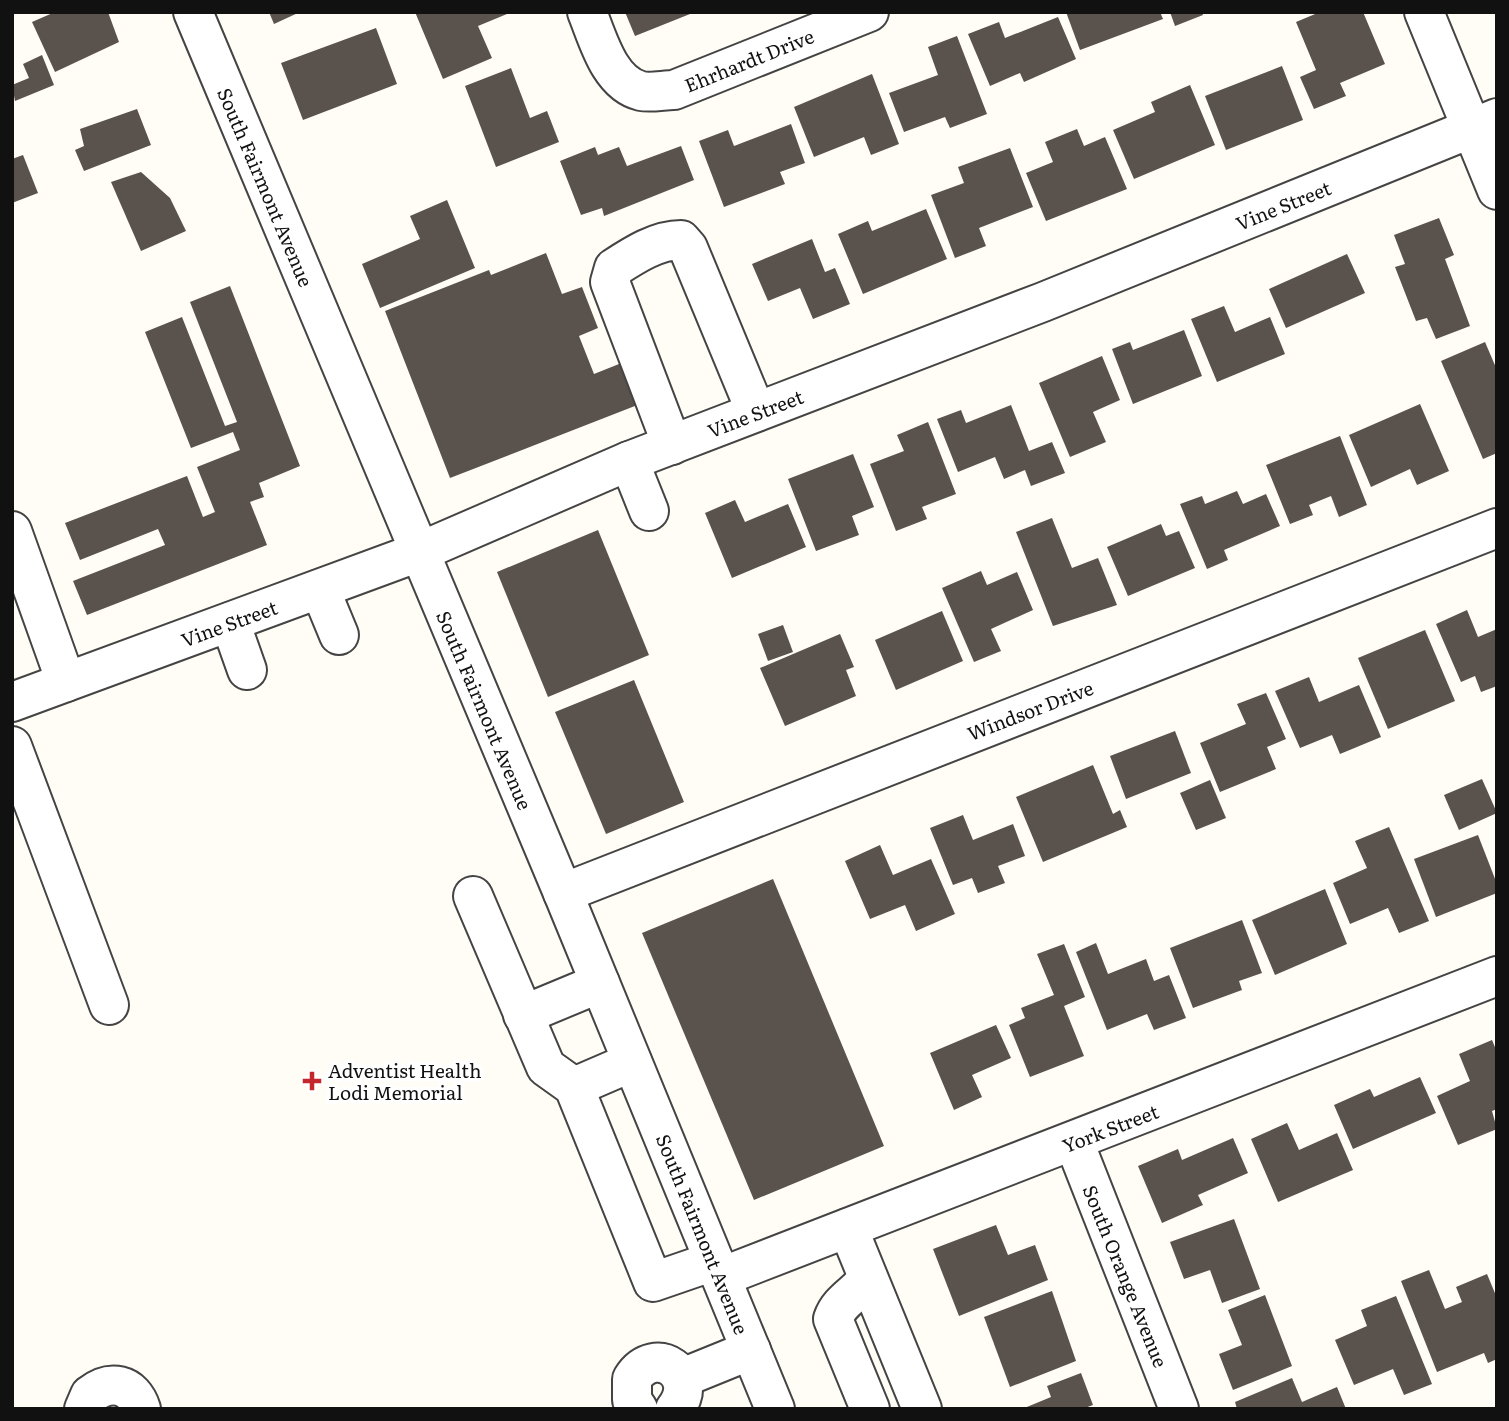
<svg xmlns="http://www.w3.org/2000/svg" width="1509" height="1421" viewBox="0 0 1509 1421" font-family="Literata,serif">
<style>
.building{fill:#5a524d}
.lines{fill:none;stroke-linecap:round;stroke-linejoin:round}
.minor-casing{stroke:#444;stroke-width:42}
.minor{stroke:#fff;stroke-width:38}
.poi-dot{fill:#c4262e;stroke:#fff;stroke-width:2.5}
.labels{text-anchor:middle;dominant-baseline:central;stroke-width:7;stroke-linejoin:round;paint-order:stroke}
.street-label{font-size:19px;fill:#111;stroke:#fff}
.poi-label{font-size:19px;fill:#111;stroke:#fff;text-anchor:start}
</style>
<rect width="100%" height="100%" fill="#fffdf5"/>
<g class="building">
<path d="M55,12H108L119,42L55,72L32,22Z"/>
<path d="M269,12H300L274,24Z"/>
<path d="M415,12H506L507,14L478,26L492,58L443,79Z"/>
<path d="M625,12H695L635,36Z"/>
<path d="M1066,12H1160L1163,19L1080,50Z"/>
<path d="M1170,12H1202L1203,15L1175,26Z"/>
<path d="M1320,12H1363L1385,64L1340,83L1346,96L1314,109L1300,77L1316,70L1296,22Z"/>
<path d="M1058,17L1076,59L1024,82L1020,73L990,86L968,34L999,22L1005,38Z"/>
<path d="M376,28L397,84L303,120L281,63Z"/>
<path d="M957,36L987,114L950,128L945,117L904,132L889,93L938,75L928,47Z"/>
<path d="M42,55L54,85L15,101L12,85L29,78L23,64Z"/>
<path d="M1282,66L1303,120L1226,150L1205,96Z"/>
<path d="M511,68L530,118L547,111L559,142L496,167L465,86Z"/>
<path d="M872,74L899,144L871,155L864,137L814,157L794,107Z"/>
<path d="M1190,85L1215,145L1134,179L1113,130L1155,112L1151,102Z"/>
<path d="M137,109L151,145L84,171L75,150L84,146L80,129Z"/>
<path d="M791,124L805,163L780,172L785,184L724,207L699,141L728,130L734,146Z"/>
<path d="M1077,129L1084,146L1105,137L1127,189L1046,221L1026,173L1053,162L1045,142Z"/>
<path d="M681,146L694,180L604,216L602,208L581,215L560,161L595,147L598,155L619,147L627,166Z"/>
<path d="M1010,148L1033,207L979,228L986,246L955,258L931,195L964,183L958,167Z"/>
<path d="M23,155L38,193L12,203V159Z"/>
<path d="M141,172L170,198L186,231L141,251L111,182Z"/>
<path d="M447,200L475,268L380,308L362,264L420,239L410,216Z"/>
<path d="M926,209L947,259L863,294L838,234L868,221L872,231Z"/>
<path d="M1439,218L1454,255L1445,259L1470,326L1436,339L1427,318L1416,321L1395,267L1405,264L1394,235Z"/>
<path d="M812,239L825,272L835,268L850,304L813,319L800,288L768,301L752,264Z"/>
<path d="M546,253L562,294L582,287L598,328L579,336L594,374L624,362L640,404L450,478L385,311L489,270L491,275Z"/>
<path d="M1347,254L1365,293L1286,328L1269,289Z"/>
<path d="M230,286L300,466L259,483L264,497L250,502L267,545L87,615L73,581L165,545L158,529L80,560L65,523L187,476L203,517L215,512L197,467L240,450L233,432L191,448L145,332L182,317L225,426L237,422L190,302Z"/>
<path d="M1224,306L1235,332L1270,317L1285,354L1217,382L1191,319Z"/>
<path d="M1184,330L1202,376L1133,404L1112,349L1130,342L1133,350Z"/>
<path d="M1485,342L1497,370V453L1483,459L1441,361Z"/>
<path d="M1102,356L1120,400L1093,412L1106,442L1070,457L1039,383Z"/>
<path d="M1420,404L1449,471L1417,485L1410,469L1371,487L1349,435Z"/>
<path d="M1011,405L1029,451L1052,442L1065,473L1031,486L1025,470L1004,479L995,457L958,472L937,419L961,410L966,423Z"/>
<path d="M928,422L956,494L922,507L927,519L896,531L870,464L904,451L897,435Z"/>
<path d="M1340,436L1367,505L1339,517L1331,496L1309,505L1313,515L1290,524L1266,465Z"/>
<path d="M853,454L874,507L852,516L859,535L816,551L788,479Z"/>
<path d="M1237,491L1243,504L1266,494L1280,526L1224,550L1228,560L1207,569L1180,504L1202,496L1205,504Z"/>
<path d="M735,500L745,522L788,504L806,547L732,578L705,513Z"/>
<path d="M1052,518L1072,568L1098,558L1117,605L1053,626L1016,532Z"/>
<path d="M1161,524L1166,536L1179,531L1195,568L1128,596L1107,547Z"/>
<path d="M598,530L649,655L548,697L497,572Z"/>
<path d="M981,571L987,585L1017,572L1033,610L991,629L1001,651L974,662L942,588Z"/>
<path d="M1467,610L1478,637L1497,629V686L1481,692L1475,676L1461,682L1436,624Z"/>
<path d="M942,611L963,661L896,690L875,640Z"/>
<path d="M783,625L793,652L768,661L758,634Z"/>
<path d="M1425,630L1455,701L1388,729L1358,658Z"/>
<path d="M840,634L854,667L846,670L856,696L785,726L760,668Z"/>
<path d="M1309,677L1319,702L1359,685L1381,737L1340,754L1332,735L1300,748L1275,691Z"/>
<path d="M634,680L684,802L606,834L555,712Z"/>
<path d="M1266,693L1286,739L1267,747L1276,769L1220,792L1200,743L1246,724L1237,704Z"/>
<path d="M1175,731L1191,773L1126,799L1110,756Z"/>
<path d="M1093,765L1113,814L1120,810L1127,827L1043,862L1016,797Z"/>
<path d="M1482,779L1497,813L1459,830L1444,795Z"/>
<path d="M1210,780L1226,818L1196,830L1180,793Z"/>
<path d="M963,815L973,840L1013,824L1025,856L998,866L1005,883L978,893L972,878L953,885L930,828Z"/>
<path d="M1389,827L1429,921L1399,933L1388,908L1350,924L1333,883L1367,868L1355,841Z"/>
<path d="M1478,835L1497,884V893L1436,917L1414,859Z"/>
<path d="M880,845L893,875L931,859L955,914L916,931L905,905L870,919L845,861Z"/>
<path d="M773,879L884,1146L754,1200L642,933Z"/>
<path d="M1325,889L1347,944L1275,975L1252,920Z"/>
<path d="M1242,920L1262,973L1239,981L1242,990L1193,1008L1170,948Z"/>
<path d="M1096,943L1108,974L1146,959L1154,981L1169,975L1186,1018L1154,1030L1147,1014L1107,1030L1076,952Z"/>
<path d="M1064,944L1085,997L1064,1006L1084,1056L1030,1077L1009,1025L1025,1018L1021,1008L1054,995L1037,954Z"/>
<path d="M996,1025L1011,1058L972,1075L982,1097L954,1110L930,1053Z"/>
<path d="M1492,1040L1497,1052V1109L1492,1111L1497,1129L1458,1145L1437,1096L1470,1081L1459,1054Z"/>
<path d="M1420,1077L1436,1113L1353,1149L1334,1105L1370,1089L1374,1097Z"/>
<path d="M1287,1123L1299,1150L1337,1133L1353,1170L1278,1202L1251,1139Z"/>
<path d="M1233,1138L1248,1173L1198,1195L1203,1205L1162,1223L1138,1166L1178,1149L1182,1160Z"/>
<path d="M1234,1219L1260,1289L1222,1303L1210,1270L1184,1279L1170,1242Z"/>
<path d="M996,1225L1008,1255L1035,1245L1048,1280L959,1316L933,1249Z"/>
<path d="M1429,1270L1445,1309L1462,1302L1456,1287L1487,1274L1497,1298V1359L1488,1363L1484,1353L1437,1372L1401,1281Z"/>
<path d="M1052,1291L1076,1361L1010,1387L984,1317Z"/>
<path d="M1265,1295L1292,1366L1233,1390L1219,1354L1242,1345L1228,1310Z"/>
<path d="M1396,1296L1432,1384L1404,1395L1393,1369L1354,1385L1335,1340L1367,1326L1361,1310Z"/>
<path d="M1081,1373L1093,1405L1082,1409H1022L1051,1397L1047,1386Z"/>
<path d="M1292,1378L1302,1402L1337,1387L1346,1409H1237L1235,1402Z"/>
</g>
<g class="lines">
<g class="minor-casing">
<g id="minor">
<path d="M193,12L563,893L775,1409"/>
<path d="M587,12C598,39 609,83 641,91C651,93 664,90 674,90L869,12"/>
<path d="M1424,12L1497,190"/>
<path d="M672,445L610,282L614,268C634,255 657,240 681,240L688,248L756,412"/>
<path d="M629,461L649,511"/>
<path d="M12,531L66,682"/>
<path d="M320,589L339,635"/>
<path d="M230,622L247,670"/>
<path d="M12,702L419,552L629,461L1043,302L1497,118"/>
<path d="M12,746L109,1005"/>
<path d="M563,893L1497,528"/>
<path d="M473,896L546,1067L574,1087L653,1282L714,1261"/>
<path d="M523,1015L600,983"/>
<path d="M574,1087L632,1062"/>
<path d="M1074,1142L1179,1409"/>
<path d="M848,1228L922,1409"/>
<path d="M721,1277L1497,976"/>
<path d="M868,1279C856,1294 839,1301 833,1319L870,1409"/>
<path d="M682,1378L751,1350"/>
<path d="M84,1409L90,1395C110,1379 133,1383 141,1409"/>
<path d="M638,1409L632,1400V1379C655,1342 702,1375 675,1409"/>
</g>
</g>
<use href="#minor" class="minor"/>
</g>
<path class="poi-dot" d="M308.5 1070.5h7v7h7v7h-7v7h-7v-7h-7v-7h7z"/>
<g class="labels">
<g class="street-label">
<text transform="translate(749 60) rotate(-22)">Ehrhardt Drive</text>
<text transform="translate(266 187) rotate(67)">South Fairmont Avenue</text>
<text transform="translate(1283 205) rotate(-22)">Vine Street</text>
<text transform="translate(755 413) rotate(-21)">Vine Street</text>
<text transform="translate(229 623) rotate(-20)">Vine Street</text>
<text transform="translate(485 710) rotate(67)">South Fairmont Avenue</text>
<text transform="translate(1030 710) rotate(-21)">Windsor Drive</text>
<text transform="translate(1110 1128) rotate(-21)">York Street</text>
<text transform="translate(703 1234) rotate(68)">South Fairmont Avenue</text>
<text transform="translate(1126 1276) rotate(68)">South Orange Avenue</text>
</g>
<g class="poi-label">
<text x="328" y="1070">Adventist Health<tspan x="328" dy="22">Lodi Memorial</tspan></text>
</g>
</g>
<rect width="1509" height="1421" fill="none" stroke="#111111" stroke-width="28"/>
</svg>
